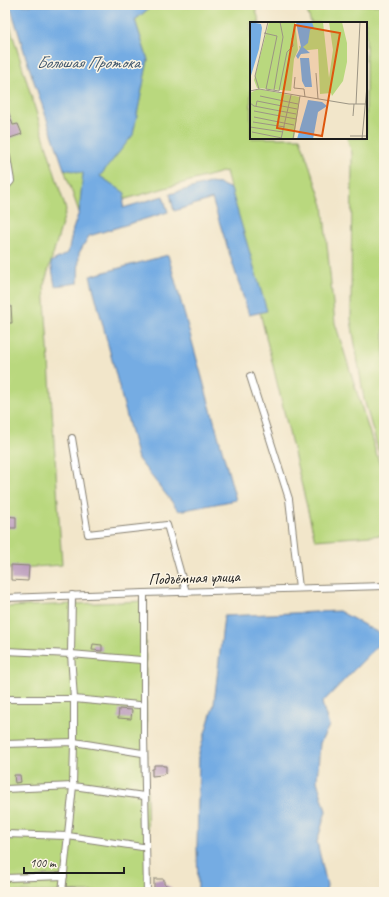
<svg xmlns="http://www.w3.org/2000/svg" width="389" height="897" viewBox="0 0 389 897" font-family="Caveat,sans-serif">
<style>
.green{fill:#b9d87e;stroke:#6a7a4d}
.water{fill:#74ace3;stroke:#486480}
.building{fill:#b899bc}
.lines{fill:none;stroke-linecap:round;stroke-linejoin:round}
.minor-casing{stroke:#878173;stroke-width:8}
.minor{stroke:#fff;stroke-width:6}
.labels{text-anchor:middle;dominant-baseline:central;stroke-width:3;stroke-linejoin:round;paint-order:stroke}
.street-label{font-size:16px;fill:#1c1c1c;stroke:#fcf5e5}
.water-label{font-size:17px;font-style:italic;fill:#3f566c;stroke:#fcf5e5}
.inset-road{fill:none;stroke:#9c9584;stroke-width:1}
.view{fill:#de560d;fill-opacity:0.15;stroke:#de560d;stroke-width:2}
.inset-edge{fill:none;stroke:#1c1c1c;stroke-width:2}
</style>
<rect width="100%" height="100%" fill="#fcf5e5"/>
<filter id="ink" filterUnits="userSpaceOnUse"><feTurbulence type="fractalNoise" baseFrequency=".025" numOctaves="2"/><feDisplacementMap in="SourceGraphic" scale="8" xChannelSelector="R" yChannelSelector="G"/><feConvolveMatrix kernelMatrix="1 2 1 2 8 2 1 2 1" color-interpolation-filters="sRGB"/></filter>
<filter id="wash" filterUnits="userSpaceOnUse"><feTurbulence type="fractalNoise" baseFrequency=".012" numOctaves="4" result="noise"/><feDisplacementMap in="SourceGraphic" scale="16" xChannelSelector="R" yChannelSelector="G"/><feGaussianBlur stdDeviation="0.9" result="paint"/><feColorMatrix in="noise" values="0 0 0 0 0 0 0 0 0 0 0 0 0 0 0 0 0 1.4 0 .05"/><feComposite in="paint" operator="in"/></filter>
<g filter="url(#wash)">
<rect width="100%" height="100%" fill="#f2e6ca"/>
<g class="green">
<path d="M153,5H254L260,23H251V138H300L323,205L335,323L384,478V535L315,540L226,171L79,212L64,169L99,176L148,60L135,20Z"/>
<path d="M305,5H384V470L364,399L351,320L352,153L347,138H366V23H311Z"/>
<path d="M5,10L66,210L44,285L62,565L5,569Z"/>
<path d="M145,601L148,892H5V607Z"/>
</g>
<g class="water">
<path d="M10,5H153L135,20L148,60L133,135L100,176L125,193L123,208L163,196L168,212L89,236L79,253L78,283L55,286L51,262L68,253L73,229L79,212L83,173L64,169L28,64Z"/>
<path d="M209,183L220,184L231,189L267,311L249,315L212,199L174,211L170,194Z"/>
<path d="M168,255L236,500L179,511L138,459L90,276Z"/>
<path d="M339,611L384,636V639L322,703L329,726L320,743L317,781L326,811L317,842L327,885L326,892H198L197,846L199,753L214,704L224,616Z"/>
</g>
<g id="blocks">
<g class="building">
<path d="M5,105H6L13,125L18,124L22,134L7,139L5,134Z"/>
<path d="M5,306H11L12,323H5Z"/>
<path d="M5,516L16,517V528H5Z"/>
<path d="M11,565L29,566L28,581L11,580Z"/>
<path d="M93,644L102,645V651L92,650Z"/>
<path d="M119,709L132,710L131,719L118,718Z"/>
<path d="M154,765H163V766H166V772L162,775L152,776V769H154Z"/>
<path d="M14,775H20L21,782L15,783Z"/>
<path d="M154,879H164V884L172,888L165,892H154Z"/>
</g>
</g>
</g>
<g filter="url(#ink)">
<use href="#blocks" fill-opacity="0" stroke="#878173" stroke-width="1"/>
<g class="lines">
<g class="minor-casing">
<g id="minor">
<path d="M5,152L7,157L11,181L5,188"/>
<path d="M250,376L289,499L299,588"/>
<path d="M72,438L88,534L167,525L186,592"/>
<path d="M144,593V735L147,892"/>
<path d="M5,598L144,593L384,586"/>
<path d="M5,651L71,654L141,660"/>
<path d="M5,699H74L139,705"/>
<path d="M5,744L74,742L142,753"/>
<path d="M5,789L73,786L144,796"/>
<path d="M5,834L68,836L142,847"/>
<path d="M5,878L64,876"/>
<path d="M62,890L89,892"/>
<path d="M62,892L73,786L74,742V699L71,654L72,595"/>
</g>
</g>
<use href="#minor" class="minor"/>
</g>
</g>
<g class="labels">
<g class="street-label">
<text transform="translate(194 578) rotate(-2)">Подъёмная улица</text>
</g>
<g class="water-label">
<text x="88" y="62">Большая Протока</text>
</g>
</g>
<g transform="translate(250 22)">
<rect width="117" height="117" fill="#f2e6ca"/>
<path d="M19,0H45L48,28L44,37L41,69L7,66L4,58ZM62,0H73L79,56L83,28L79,0H92L97,21V40L93,59L82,74L81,71L70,72L68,27L50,29L49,24L53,25ZM8,67L50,75L44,117H0V71Z" fill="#b9d87e"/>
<path d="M0,0L11,2L12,6L9,27L0,57ZM46,0H62L64,6L60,8L58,21L53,25L60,31L51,32L48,37L46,34L51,25ZM59,36L62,65H55L52,59L50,36ZM58,78L72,80L77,84L68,90L63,117H47Z" fill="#74ace3"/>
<path class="inset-road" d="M14,11L27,14L16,67M66,51L68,77M45,55L44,66L54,67L55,75M9,67L5,54L18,0M16,67L29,69L37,30L43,24L42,16M24,68L33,15L30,0M0,69L9,67L99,82H117M10,74L48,82M0,81L4,84L46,92M106,82L110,0M6,84L7,79L47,87M4,89L46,97M103,94L104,82M4,95L44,103M3,100L35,105M0,105L33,110M2,110L32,116M100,114H117M31,117L41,73M43,117L50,74M112,117L117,64"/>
<path class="view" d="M45,3L90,11L72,114L27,106Z"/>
<rect width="117" height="117" class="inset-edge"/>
</g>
<rect width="389" height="897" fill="none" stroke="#fcf5e5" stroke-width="20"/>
<path d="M24 867v6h100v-6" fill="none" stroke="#1c1c1c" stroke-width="2"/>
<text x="30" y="867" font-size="12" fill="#1c1c1c" stroke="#fcf5e5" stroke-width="3" paint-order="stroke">100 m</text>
</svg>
